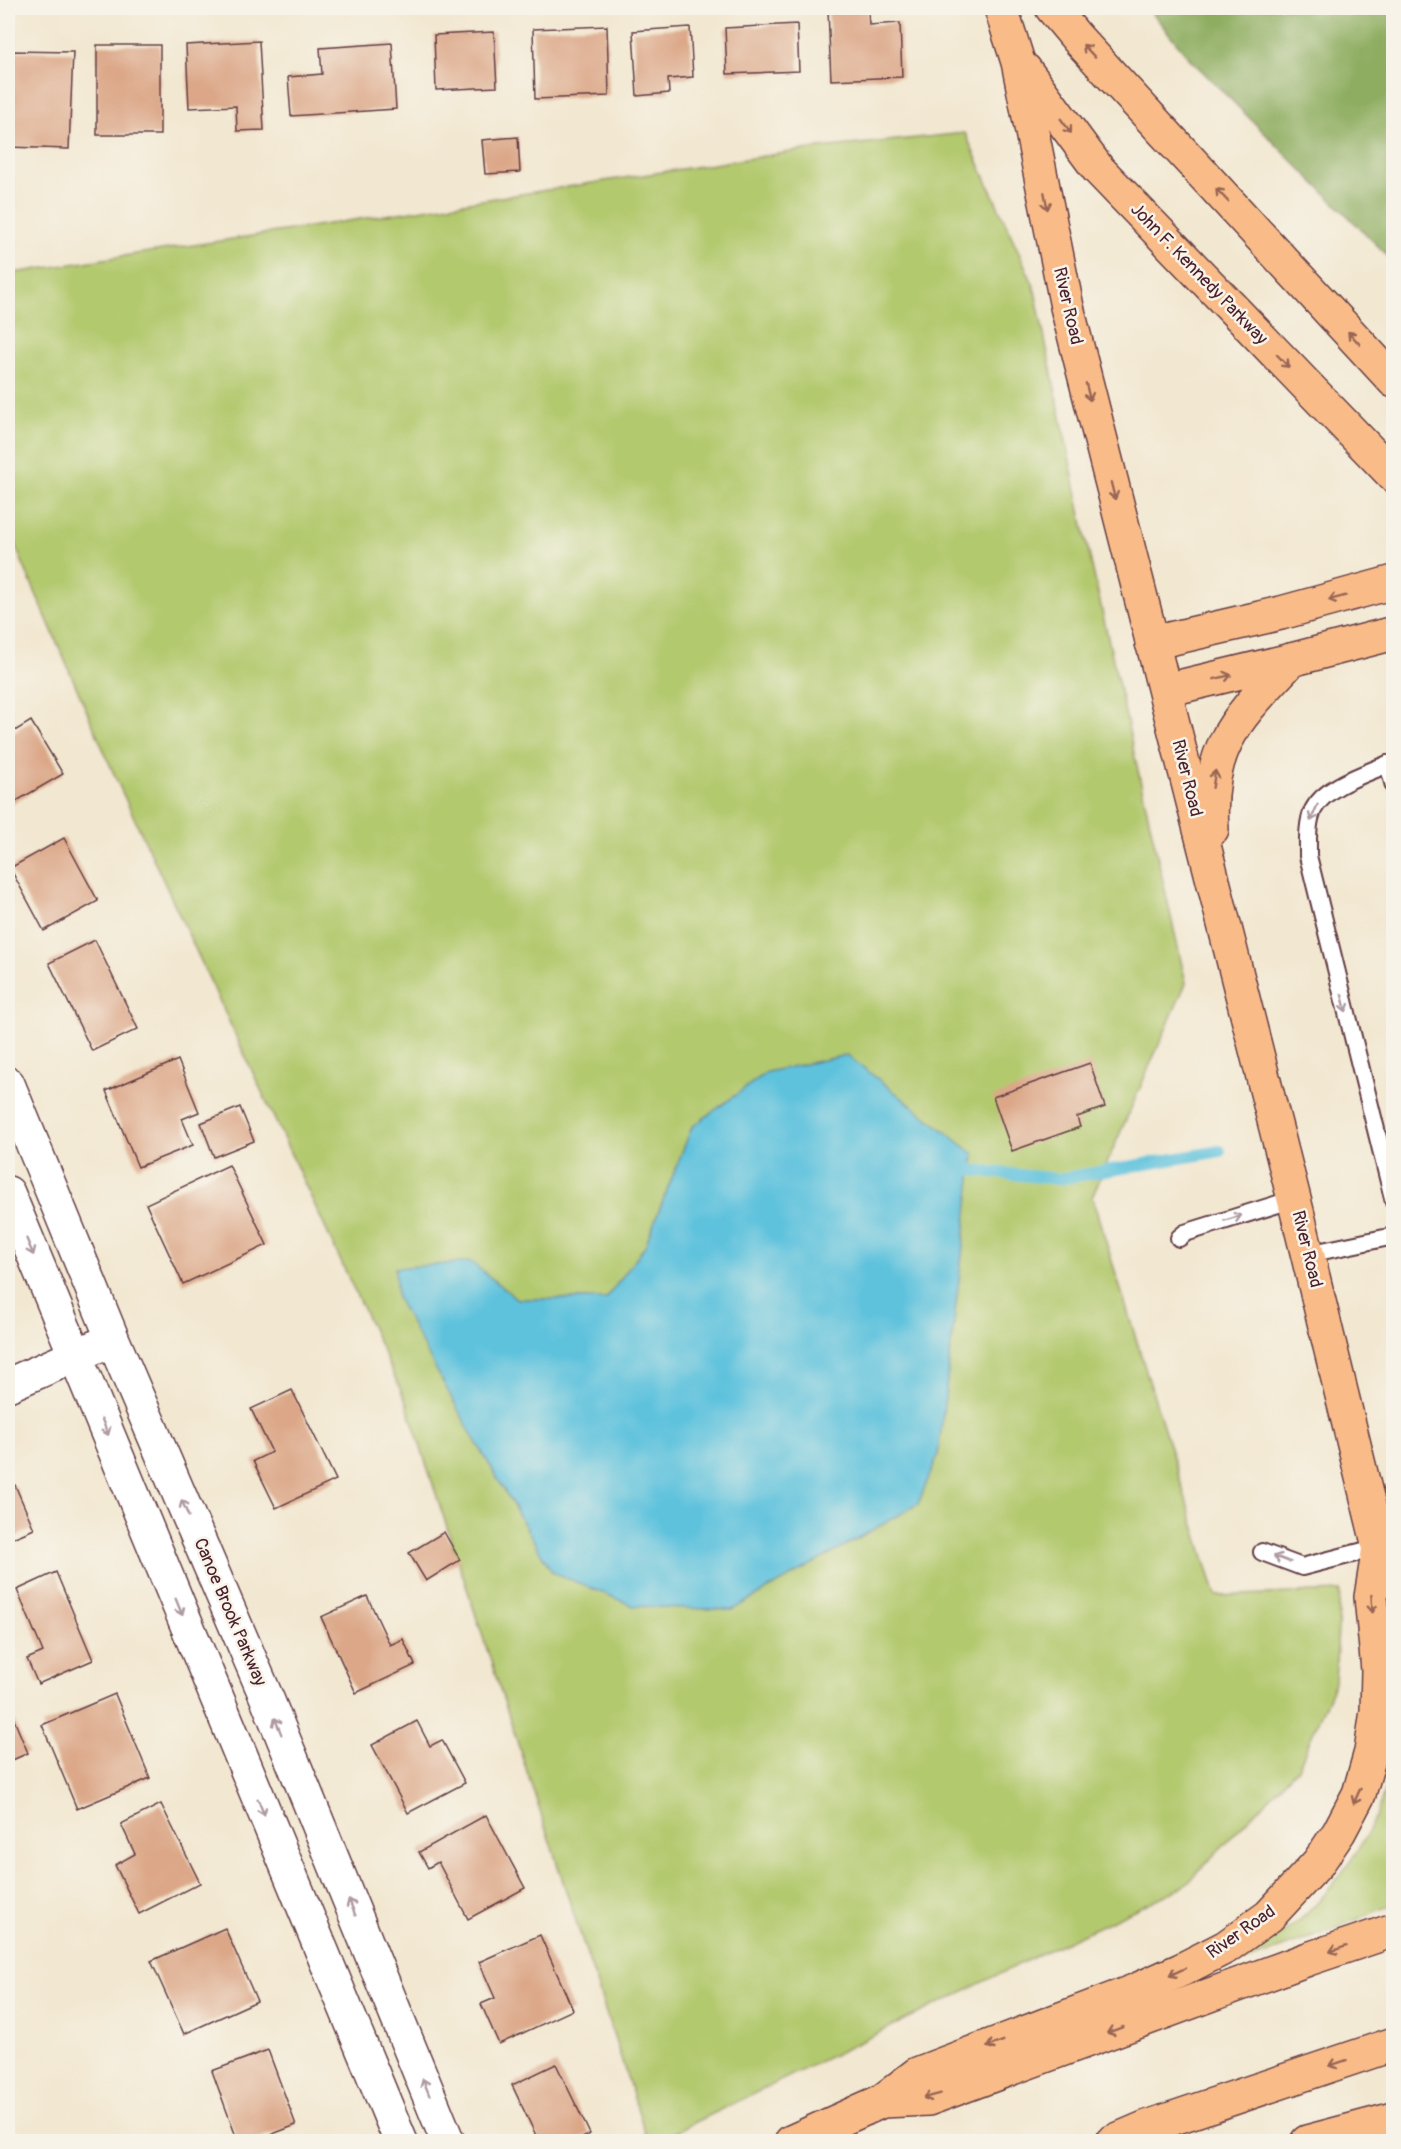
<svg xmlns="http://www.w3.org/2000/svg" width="1401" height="2149" viewBox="0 0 1401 2149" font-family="Pangolin,sans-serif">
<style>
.green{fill:#b3c96e;stroke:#7e744c;stroke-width:1.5}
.forest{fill:#8ead61;stroke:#6c6646;stroke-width:1.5}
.water{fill:#5ec2dd;stroke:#547084;stroke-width:1.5}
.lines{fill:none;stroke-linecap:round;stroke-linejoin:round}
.stream{stroke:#5ec2dd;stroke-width:12}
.building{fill:#dca788}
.service-casing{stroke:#633d44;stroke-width:20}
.minor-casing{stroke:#633d44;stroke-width:36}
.primary-casing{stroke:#633d44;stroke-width:36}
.motorway-casing{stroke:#633d44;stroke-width:36}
.service{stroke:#fff;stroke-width:16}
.minor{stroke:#fff;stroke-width:33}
.primary{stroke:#f9bc89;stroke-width:33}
.motorway{stroke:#f9bc89;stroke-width:33}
.oneway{stroke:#965}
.oneway2{stroke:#ae9aa0}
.labels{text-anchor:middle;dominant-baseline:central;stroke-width:5;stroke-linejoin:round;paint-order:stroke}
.street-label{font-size:18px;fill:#4a1f2b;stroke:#f7f3e8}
</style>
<rect width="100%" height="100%" fill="#f7f3e8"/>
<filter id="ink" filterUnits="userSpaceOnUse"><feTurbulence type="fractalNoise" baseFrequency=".0167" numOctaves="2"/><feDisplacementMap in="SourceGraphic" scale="12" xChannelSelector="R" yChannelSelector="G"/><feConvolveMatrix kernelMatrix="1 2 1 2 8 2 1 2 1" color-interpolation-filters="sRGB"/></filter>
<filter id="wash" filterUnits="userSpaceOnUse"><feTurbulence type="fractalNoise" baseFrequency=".008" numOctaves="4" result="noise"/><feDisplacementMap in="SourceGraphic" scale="24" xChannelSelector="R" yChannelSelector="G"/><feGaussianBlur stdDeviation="1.35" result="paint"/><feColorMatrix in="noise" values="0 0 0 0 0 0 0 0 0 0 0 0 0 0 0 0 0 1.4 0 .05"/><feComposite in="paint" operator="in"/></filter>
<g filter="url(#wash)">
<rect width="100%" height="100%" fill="#f2e7d0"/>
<g class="green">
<path d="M965,133L1034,286L1086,540L1186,983L1092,1197L1216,1596L1340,1591L1335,1682L1298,1768L1183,1887L1038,1955L657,2141H648L405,1399L117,781L8,529V274L810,149Z"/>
<path d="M1393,1749V1904L1324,1933L1224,1969C1247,1955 1272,1942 1294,1925C1324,1901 1360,1852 1376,1816C1384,1795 1390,1772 1393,1749Z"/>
</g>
<path class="forest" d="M1148,8H1393V261L1190,59Z"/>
<path class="water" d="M847,1055L974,1154L938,1455L918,1504L732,1610L634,1606L552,1572L473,1437L397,1298L395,1268L471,1262L517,1299H606L645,1246L692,1127L767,1072Z"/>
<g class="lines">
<path class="stream" d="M972,1170L1059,1179L1220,1151"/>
</g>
<g id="blocks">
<g class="building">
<path d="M868,8L869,25L900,23L902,77L831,80L828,10Z"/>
<path d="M797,24L799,71L727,74L725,28Z"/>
<path d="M607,26L609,96L535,99L533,29Z"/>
<path d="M690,27L693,77L668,79L669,93L637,96L633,31Z"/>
<path d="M494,32L497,87L436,90L434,35Z"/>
<path d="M259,41L264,130L237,131L236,106L189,108L186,45Z"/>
<path d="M392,43L396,109L291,116L288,77L322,74L320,48Z"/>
<rect x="97" y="45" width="63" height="90"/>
<path d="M9,51L73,52L69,149L8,147Z"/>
<path d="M518,137L520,172L485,174L482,140Z"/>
<path d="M31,721L63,774L8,806V729L10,734Z"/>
<path d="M64,838L98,901L44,931L10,868Z"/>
<path d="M95,940L138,1029L92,1051L49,963Z"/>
<path d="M178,1060L199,1112L182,1119L193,1145L138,1167L106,1091Z"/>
<path d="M1090,1063L1105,1107L1077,1117L1080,1127L1012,1151L993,1097Z"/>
<path d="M240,1107L254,1141L214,1157L201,1123Z"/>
<path d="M229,1165L267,1245L183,1284L146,1204Z"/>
<path d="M292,1390L336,1480L276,1508L253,1461L272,1452L251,1409Z"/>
<path d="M15,1485L34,1529L8,1540V1489Z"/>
<path d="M444,1532L460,1560L426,1581L409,1553Z"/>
<path d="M56,1572L93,1660L38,1684L27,1659L43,1652L17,1590Z"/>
<path d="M367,1596L390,1645L403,1639L415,1665L356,1693L321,1617Z"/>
<path d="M115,1694L150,1778L77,1809L42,1725Z"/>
<path d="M12,1715L28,1753L8,1762V1717Z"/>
<path d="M417,1721L430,1746L442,1740L465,1783L408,1813L372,1745Z"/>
<path d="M161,1804L200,1883L139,1914L115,1865L135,1854L121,1824Z"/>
<path d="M486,1815L525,1888L468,1919L438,1862L428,1868L419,1852Z"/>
<path d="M225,1928L257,2001L184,2034L151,1961Z"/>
<path d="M540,1935L573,2010L499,2044L481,2004L495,1998L479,1962Z"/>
<path d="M268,2050L296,2125L252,2142H238L212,2071Z"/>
<path d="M556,2064L590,2134L575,2142H539L512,2085Z"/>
</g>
</g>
</g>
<g filter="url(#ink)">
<use href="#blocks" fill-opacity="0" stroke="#633d44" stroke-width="1.5"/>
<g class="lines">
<g class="service-casing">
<g id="service">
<path d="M1394,763L1388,764C1365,774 1325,786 1313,810C1307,823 1308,841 1308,856L1394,1202"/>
<path d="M1388,764L1394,786"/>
<path d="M1179,1238L1185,1233L1294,1199"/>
<path d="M1308,1254L1394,1236"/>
<path d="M1262,1552L1302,1567L1379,1547"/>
</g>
</g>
<g class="minor-casing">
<g id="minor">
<path d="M8,1084L113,1340L268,1701L448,2142"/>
<path d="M8,1193L401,2142"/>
<path d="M8,1385L95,1347"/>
</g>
</g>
<g class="primary-casing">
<g id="primary">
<path d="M1052,8L1077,38L1394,381"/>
<path d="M1025,70L1098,169L1394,476"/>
<path d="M1152,643L1281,613L1394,582"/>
<path d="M1166,690L1291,660L1394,633"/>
<path d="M1212,829C1206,745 1238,718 1291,660"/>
<path d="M882,2101L917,2074L1134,1991L1181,1970L1226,1947L1269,1916L1318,1863L1339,1832L1359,1794L1371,1752L1377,1711L1378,1670L1371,1597L1379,1547L1294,1199L1067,307L1018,62L1001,8"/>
<path d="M791,2142L882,2101L928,2099L1308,1959L1394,1930"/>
</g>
</g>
<g class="motorway-casing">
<g id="motorway">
<path d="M1112,2142L1147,2127L1394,2044"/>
<path d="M1307,2142L1394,2119"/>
</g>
</g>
<use href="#service" class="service"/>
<use href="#minor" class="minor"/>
<use href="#primary" class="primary"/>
<use href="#motorway" class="motorway"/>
</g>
<defs><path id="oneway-shaft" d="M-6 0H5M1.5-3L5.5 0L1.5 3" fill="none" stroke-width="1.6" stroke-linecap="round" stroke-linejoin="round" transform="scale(1.5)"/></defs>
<g class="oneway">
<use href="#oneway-shaft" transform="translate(1089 51) rotate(-133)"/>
<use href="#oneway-shaft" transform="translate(1066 126) rotate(54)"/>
<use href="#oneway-shaft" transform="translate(1222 195) rotate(-133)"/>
<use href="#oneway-shaft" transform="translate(1046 201) rotate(79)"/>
<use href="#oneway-shaft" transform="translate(1354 338) rotate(-133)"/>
<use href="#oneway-shaft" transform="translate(1283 361) rotate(46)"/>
<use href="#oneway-shaft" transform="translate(1088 392) rotate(76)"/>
<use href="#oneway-shaft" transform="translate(1113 491) rotate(76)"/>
<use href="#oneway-shaft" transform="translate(1337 598) rotate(165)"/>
<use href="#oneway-shaft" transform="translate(1223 677) rotate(-14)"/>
<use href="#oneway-shaft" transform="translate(1214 779) rotate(-81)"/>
<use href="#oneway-shaft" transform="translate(1372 1604) rotate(86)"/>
<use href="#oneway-shaft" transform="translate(1357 1796) rotate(114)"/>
<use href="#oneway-shaft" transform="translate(1338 1949) rotate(162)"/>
<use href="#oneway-shaft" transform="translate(1177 1972) rotate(155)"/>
<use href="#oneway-shaft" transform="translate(1115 2030) rotate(160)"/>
<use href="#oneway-shaft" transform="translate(995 2044) rotate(159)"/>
<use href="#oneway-shaft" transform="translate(1338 2063) rotate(161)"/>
<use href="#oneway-shaft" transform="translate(932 2096) rotate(165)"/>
</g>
<g class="oneway2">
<use href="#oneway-shaft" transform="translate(1314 813) rotate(113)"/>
<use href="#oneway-shaft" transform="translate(1344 1003) rotate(76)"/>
<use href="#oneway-shaft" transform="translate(1233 1218) rotate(-17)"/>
<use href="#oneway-shaft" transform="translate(30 1247) rotate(67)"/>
<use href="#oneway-shaft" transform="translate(105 1427) rotate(68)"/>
<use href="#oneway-shaft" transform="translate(185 1508) rotate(-113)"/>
<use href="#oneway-shaft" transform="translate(1282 1559) rotate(-160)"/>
<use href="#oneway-shaft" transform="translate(179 1607) rotate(68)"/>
<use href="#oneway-shaft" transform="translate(278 1726) rotate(-112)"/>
<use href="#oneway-shaft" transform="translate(261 1807) rotate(68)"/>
<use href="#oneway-shaft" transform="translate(352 1907) rotate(-112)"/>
<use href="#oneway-shaft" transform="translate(426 2087) rotate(-112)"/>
</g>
</g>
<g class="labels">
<g class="street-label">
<text transform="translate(1199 274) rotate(46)">John F. Kennedy Parkway</text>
<text transform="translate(1068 306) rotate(77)">River Road</text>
<text transform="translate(1187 778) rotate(76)">River Road</text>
<text transform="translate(1307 1249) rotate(76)">River Road</text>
<text transform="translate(230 1612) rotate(67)">Canoe Brook Parkway</text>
<text transform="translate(1241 1932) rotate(-35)">River Road</text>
</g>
</g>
<rect width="1401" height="2149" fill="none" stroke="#f7f3e8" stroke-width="30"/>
</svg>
